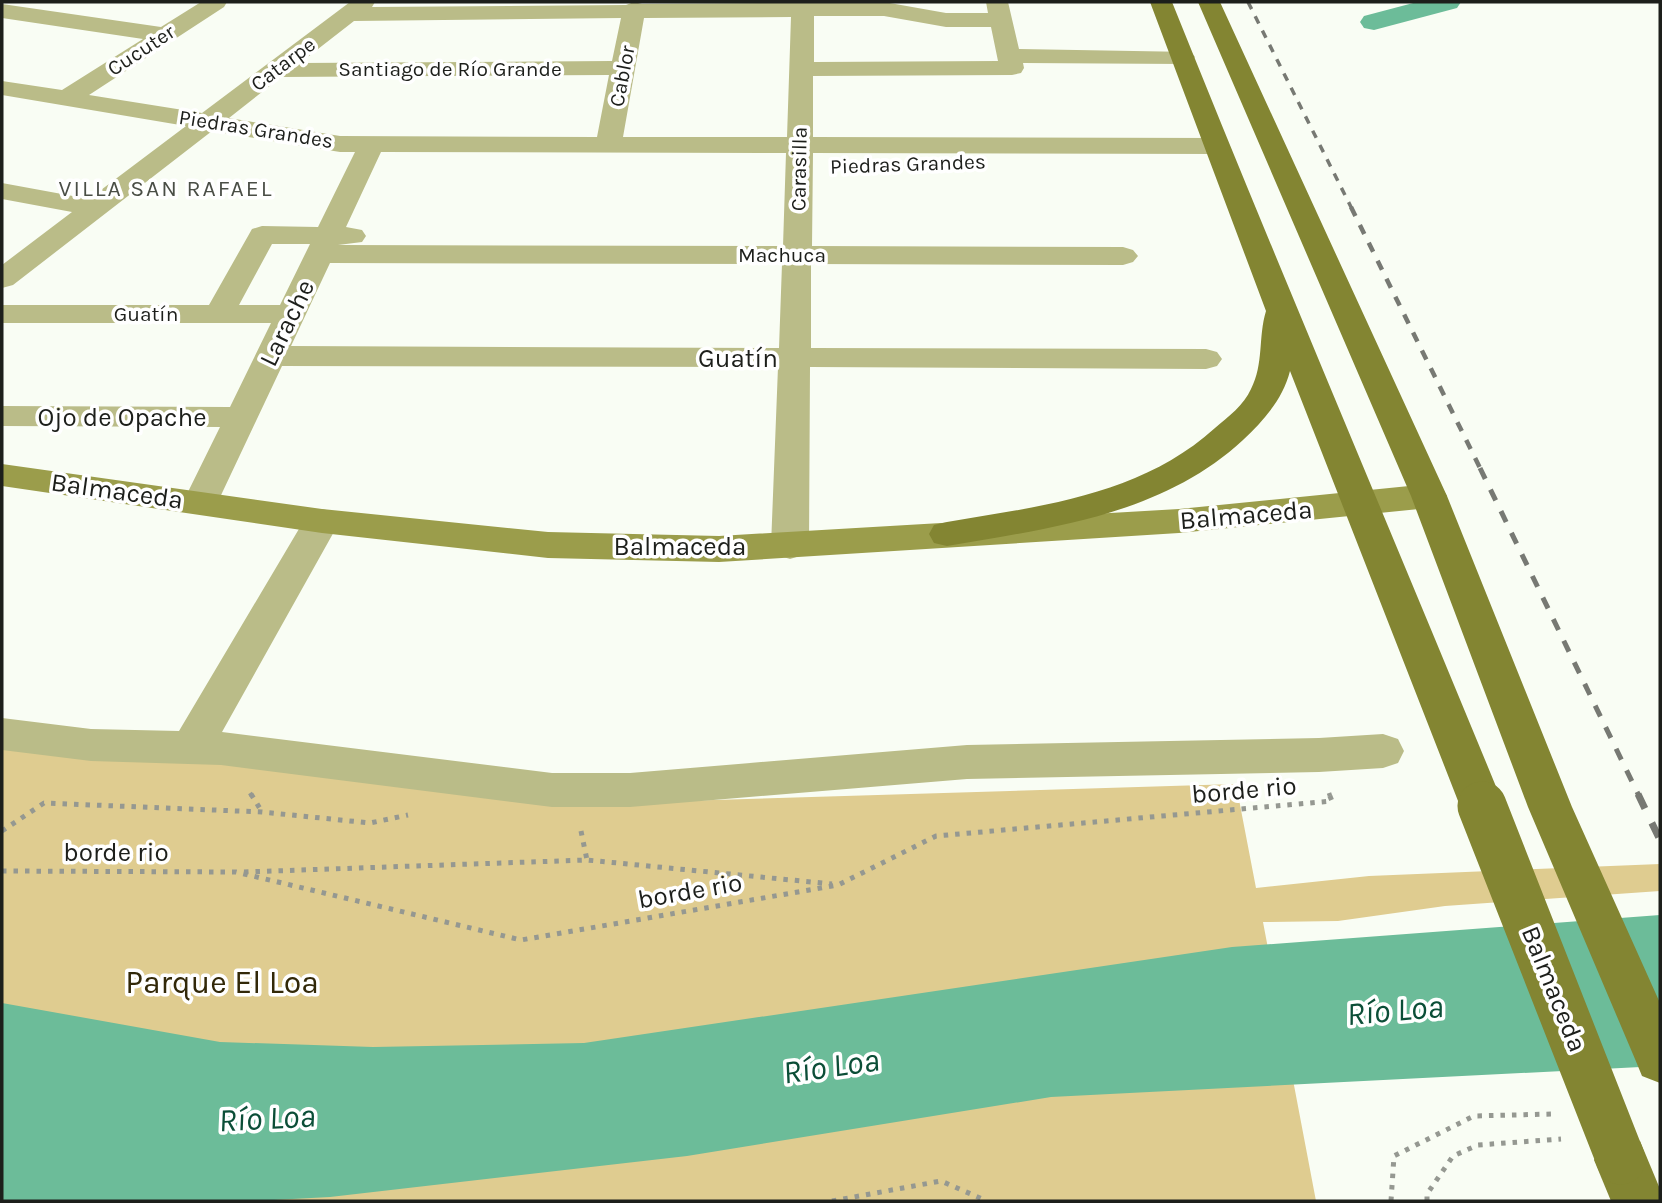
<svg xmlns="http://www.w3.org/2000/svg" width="1662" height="1203" viewBox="0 0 1662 1203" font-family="Karla,sans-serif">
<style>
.green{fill:#dfcc90}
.water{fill:#6cbc99}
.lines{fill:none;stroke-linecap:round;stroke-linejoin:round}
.canal{fill:#6cbc99;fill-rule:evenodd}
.path-far1{stroke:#959891;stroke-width:4.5;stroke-dasharray:3.5 5;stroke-linecap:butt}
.path{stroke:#959891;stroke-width:5;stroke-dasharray:4.5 7;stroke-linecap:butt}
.street{fill:#babc88;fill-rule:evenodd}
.secondary{fill:#9b9d4b;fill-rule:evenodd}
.primary{fill:#838532;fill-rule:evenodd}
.rail-far3{stroke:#777973;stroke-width:3.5;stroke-dasharray:8 8;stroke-linecap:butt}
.rail-far2{stroke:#777973;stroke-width:4.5;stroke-dasharray:10 10;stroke-linecap:butt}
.rail-far1{stroke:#777973;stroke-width:5;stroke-dasharray:12 12;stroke-linecap:butt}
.rail{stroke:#777973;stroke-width:7;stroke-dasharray:16 16;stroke-linecap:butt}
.primary-bridge{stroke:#838532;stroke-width:49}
.labels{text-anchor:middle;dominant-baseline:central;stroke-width:7;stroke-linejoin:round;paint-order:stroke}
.far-street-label{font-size:21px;fill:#1d1f1b;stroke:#fff}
.far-neighbourhood-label{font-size:23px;letter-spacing:2px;fill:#4a4e46;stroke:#fff}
.street-label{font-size:26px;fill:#1d1f1b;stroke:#fff}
.near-park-label{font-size:32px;fill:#322808;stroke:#fff}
.near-water-label{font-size:33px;font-style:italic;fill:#0b4e37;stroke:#fff}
</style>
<rect width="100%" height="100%" fill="#f9fdf4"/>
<path class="green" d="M2,738L613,803L1236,784L1256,888L1369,876L1660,864V891L1445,906L1338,921L1263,922L1316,1201H2Z"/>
<path class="water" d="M1660,915V1066L1051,1097L687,1156L330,1197L255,1201L2,1200V1003L220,1042L373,1047L584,1043L1232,947Z"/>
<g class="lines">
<path class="canal" d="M1417,2H1461L1457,8L1374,30L1364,28L1360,22L1364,16Z"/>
<g class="path-far1">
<path d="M250,793L252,796"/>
<path d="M1329,793L1330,796"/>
</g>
<g class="path">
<path d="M251,794L262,812"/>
<path d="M2,831L44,803L262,812L370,823L408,815"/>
<path d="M581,831L587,860"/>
<path d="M2,871L236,872L521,940L838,885L936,836L1332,801L1329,794"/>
<path d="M244,872L587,860L832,884"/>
<path d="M832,1201L941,1181L987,1201"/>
<path d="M1391,1201L1394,1156L1474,1116L1552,1114"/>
<path d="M1427,1201V1194L1453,1156L1478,1145L1561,1139"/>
</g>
<g class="street">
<path d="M201,2H227L224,7L89,95L202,113L350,2H375L372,7L626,5L634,2L642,4L884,2L946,13H988L986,2H1008L1019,49L1191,52L1195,57L1191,62L1183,64L1023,63L1024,68L1021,73L1012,75L813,76V137L1217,138L1226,140L1230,146L1226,152L1217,154L813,153L812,246L1123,247L1133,250L1138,256L1133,262L1123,265L811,264V348L1206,349L1217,352L1222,359L1217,366L1206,369L810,367L809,546L803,555L790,559L777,555L771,546L778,367L282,366L214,510L201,514L188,510L183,502L220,427L2,426V406L230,407L271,323H2V305H209L252,229L262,226L318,227L355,152H340L212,131L13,285L2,288V265L72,212L2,199V183L89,199L186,126L2,95V81L62,90L143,39L2,18V4L161,27ZM814,16H884L946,27H991L998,61L814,62ZM791,17L787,137H623L644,18ZM621,18L612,61L300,63L354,21ZM609,75L597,137L340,136L229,118L281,77ZM381,152L786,153L783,246L338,245L362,242L366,236L362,230L346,227ZM272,244H310L280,305H239ZM330,263L782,264L779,348L291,346Z"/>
<path d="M322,509L335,512L340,521L222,732L552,773H630L967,745L1319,738L1383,734L1398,739L1404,751L1398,763L1383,768L1319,772L967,779L630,807H552L221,765L91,761L2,750V718L91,729L179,731L309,512Z"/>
</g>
<path class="secondary" d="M2,464L322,509L548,532L719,536L1179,509L1429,484L1442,488L1447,496L1442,504L1429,508L1179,533L719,562L548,558L322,533L2,486Z"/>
<g class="primary">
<path d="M1150,2H1172C1280,271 1394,538 1504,806L1498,819L1482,824L1466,819L1460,806L1290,371C1283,399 1264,420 1243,440C1162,515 1051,528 947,546L934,543L929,534L934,525L947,522C1042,506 1141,495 1215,428C1228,417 1244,405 1251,389C1264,364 1258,337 1266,311Z"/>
<path d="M1198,2H1220L1447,496L1572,807L1660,1003V1083L1642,1076L1635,1059L1528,807L1411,496Z"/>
<path d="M1621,1134L1640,1141L1660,1189V1201H1611L1594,1160L1602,1141Z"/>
</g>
<path class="rail-far3" d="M1248,2L1352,209"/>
<path class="rail-far2" d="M1351,207L1481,470"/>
<path class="rail-far1" d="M1480,468L1639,796"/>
<path class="rail" d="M1638,794L1660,840"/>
<path class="primary-bridge" d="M1482,806L1621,1160"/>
</g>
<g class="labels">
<g class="far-street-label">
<text transform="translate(141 50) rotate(-33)">Cucuter</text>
<text transform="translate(283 64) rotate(-37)">Catarpe</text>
<text x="450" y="69">Santiago de Río Grande</text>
<text transform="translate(622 76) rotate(-79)">Cablor</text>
<text transform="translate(256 129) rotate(9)">Piedras Grandes</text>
<text transform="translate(908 164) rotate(-2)">Piedras Grandes</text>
<text transform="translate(799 169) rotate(-89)">Carasilla</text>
<text x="782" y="255">Machuca</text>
<text x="146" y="314">Guatín</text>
</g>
<g class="far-neighbourhood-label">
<text x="166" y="188">VILLA SAN RAFAEL</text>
</g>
<g class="street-label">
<text transform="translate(287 323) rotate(-64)">Larache</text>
<text x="738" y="358">Guatín</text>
<text x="122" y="417">Ojo de Opache</text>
<text transform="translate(117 491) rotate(8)">Balmaceda</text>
<text transform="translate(1246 515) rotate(-5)">Balmaceda</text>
<text x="680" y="546">Balmaceda</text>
<text transform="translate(1244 790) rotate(-5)">borde rio</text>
<text x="116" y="852">borde rio</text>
<text transform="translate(690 891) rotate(-10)">borde rio</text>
<text transform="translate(1554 989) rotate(68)">Balmaceda</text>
</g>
<g class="near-park-label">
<text x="222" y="982">Parque El Loa</text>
</g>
<g class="near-water-label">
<text transform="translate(1395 1010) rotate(-5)">Río Loa</text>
<text transform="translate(831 1066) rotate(-8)">Río Loa</text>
<text transform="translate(267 1118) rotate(-3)">Río Loa</text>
</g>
</g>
<rect width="1662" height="1203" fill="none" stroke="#1d1f1b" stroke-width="7"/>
</svg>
